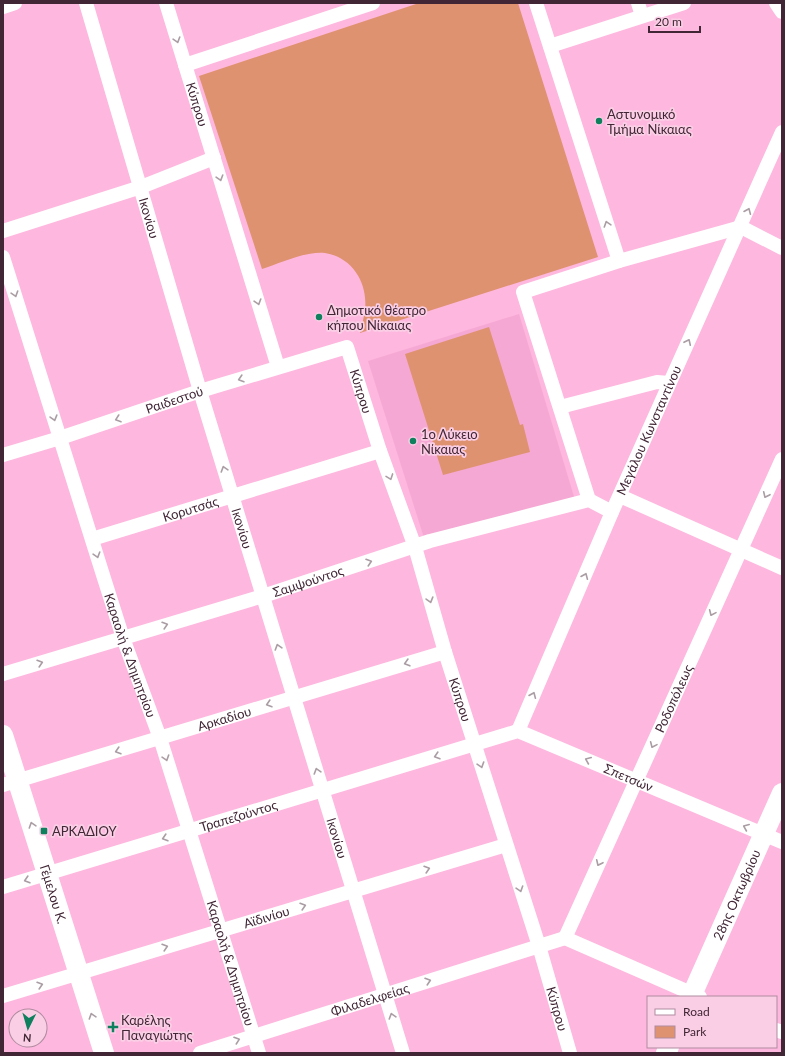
<svg xmlns="http://www.w3.org/2000/svg" width="785" height="1056" viewBox="0 0 785 1056" font-family="Lato,sans-serif">
<style>
.built{fill:#f5a8d3}
.green{fill:#df926f}
.lines{fill:none;stroke-linecap:round;stroke-linejoin:round}
.minor{stroke:#fff;stroke-width:14}
.secondary{stroke:#fff;stroke-width:20}
.oneway{stroke:#aa9da4}
.poi-dot{fill:#0e805d;stroke:#facfe6;stroke-width:1.5}
.labels{text-anchor:middle;dominant-baseline:central;stroke-width:3.5;stroke-linejoin:round;paint-order:stroke}
.street-label{font-size:13px;fill:#412635;stroke:#facfe6}
.poi-label{font-size:13px;fill:#412635;stroke:#facfe6;text-anchor:start}
</style>
<rect width="100%" height="100%" fill="#feb7de"/>
<path class="built" d="M519,314L575,500L426,544L368,361Z"/>
<g class="green">
<path d="M419,3H518L598,257L360,333C362,325 364,317 365,309C368,283 352,257 325,253C305,251 281,263 262,269L199,76Z"/>
<path d="M489,327L520,425L523,424L530,452L443,475L405,354Z"/>
</g>
<g class="lines">
<g class="minor">
<path id="s1" d="M86,3L200,391L403,1053"/>
<path id="s2" d="M166,3L278,367"/>
<path d="M536,3L619,261"/>
<path d="M638,3L642,16"/>
<path d="M776,3L782,12"/>
<path d="M3,7L15,3"/>
<path d="M550,46L684,3"/>
<path d="M185,65L373,3"/>
<path d="M3,231L141,187L214,158"/>
<path id="s3" d="M3,257L103,575L123,638L160,738L259,1053"/>
<path d="M560,407L657,382L669,383"/>
<path id="s4" d="M3,455L60,438L200,391L347,347L380,451L415,547L445,652L539,946L570,1053"/>
<path d="M620,496L782,568"/>
<path d="M589,500L523,292L619,261L741,227L782,248"/>
<path id="s5" d="M92,539L380,451"/>
<path id="s6" d="M3,674L263,596L430,541L589,500L612,512"/>
<path id="s7" d="M518,731L612,512L782,132"/>
<path id="s8" d="M3,785L445,652"/>
<path id="s9" d="M3,887L518,731L782,842"/>
<path id="s10" d="M565,938L782,459"/>
<path id="s11" d="M3,996L506,845"/>
<path d="M776,1030L782,1032"/>
<path id="s12" d="M200,1053L565,938L700,997"/>
</g>
<g class="secondary">
<path id="s13" d="M3,735L104,1053"/>
<path id="s14" d="M691,997L782,793"/>
<path d="M666,1053L669,1047"/>
</g>
</g>
<defs><path id="oneway-chevron" d="M-2-3.5L2.5 0L-2 3.5" fill="none" stroke-width="1.6" stroke-linecap="round" stroke-linejoin="round"/></defs>
<g class="oneway">
<use href="#oneway-chevron" transform="translate(177 40) rotate(73)"/>
<use href="#oneway-chevron" transform="translate(220 178) rotate(73)"/>
<use href="#oneway-chevron" transform="translate(748 211) rotate(-67)"/>
<use href="#oneway-chevron" transform="translate(607 224) rotate(-108)"/>
<use href="#oneway-chevron" transform="translate(15 294) rotate(72)"/>
<use href="#oneway-chevron" transform="translate(258 302) rotate(73)"/>
<use href="#oneway-chevron" transform="translate(688 342) rotate(-65)"/>
<use href="#oneway-chevron" transform="translate(241 379) rotate(163)"/>
<use href="#oneway-chevron" transform="translate(54 418) rotate(74)"/>
<use href="#oneway-chevron" transform="translate(118 419) rotate(161)"/>
<use href="#oneway-chevron" transform="translate(224 469) rotate(-107)"/>
<use href="#oneway-chevron" transform="translate(390 477) rotate(70)"/>
<use href="#oneway-chevron" transform="translate(766 495) rotate(115)"/>
<use href="#oneway-chevron" transform="translate(97 555) rotate(73)"/>
<use href="#oneway-chevron" transform="translate(369 562) rotate(-18)"/>
<use href="#oneway-chevron" transform="translate(585 576) rotate(-67)"/>
<use href="#oneway-chevron" transform="translate(430 600) rotate(74)"/>
<use href="#oneway-chevron" transform="translate(712 613) rotate(114)"/>
<use href="#oneway-chevron" transform="translate(165 625) rotate(-17)"/>
<use href="#oneway-chevron" transform="translate(278 647) rotate(-107)"/>
<use href="#oneway-chevron" transform="translate(40 663) rotate(-17)"/>
<use href="#oneway-chevron" transform="translate(407 663) rotate(164)"/>
<use href="#oneway-chevron" transform="translate(533 695) rotate(-67)"/>
<use href="#oneway-chevron" transform="translate(269 704) rotate(163)"/>
<use href="#oneway-chevron" transform="translate(653 745) rotate(114)"/>
<use href="#oneway-chevron" transform="translate(118 751) rotate(163)"/>
<use href="#oneway-chevron" transform="translate(437 756) rotate(163)"/>
<use href="#oneway-chevron" transform="translate(166 758) rotate(72)"/>
<use href="#oneway-chevron" transform="translate(588 760) rotate(-157)"/>
<use href="#oneway-chevron" transform="translate(481 765) rotate(72)"/>
<use href="#oneway-chevron" transform="translate(317 771) rotate(-107)"/>
<use href="#oneway-chevron" transform="translate(32 825) rotate(-108)"/>
<use href="#oneway-chevron" transform="translate(746 827) rotate(-157)"/>
<use href="#oneway-chevron" transform="translate(165 838) rotate(163)"/>
<use href="#oneway-chevron" transform="translate(599 863) rotate(115)"/>
<use href="#oneway-chevron" transform="translate(427 869) rotate(-17)"/>
<use href="#oneway-chevron" transform="translate(27 880) rotate(163)"/>
<use href="#oneway-chevron" transform="translate(520 889) rotate(72)"/>
<use href="#oneway-chevron" transform="translate(303 906) rotate(-17)"/>
<use href="#oneway-chevron" transform="translate(165 947) rotate(-17)"/>
<use href="#oneway-chevron" transform="translate(428 981) rotate(-18)"/>
<use href="#oneway-chevron" transform="translate(40 985) rotate(-17)"/>
<use href="#oneway-chevron" transform="translate(92 1016) rotate(-108)"/>
<use href="#oneway-chevron" transform="translate(392 1016) rotate(-107)"/>
<use href="#oneway-chevron" transform="translate(237 1040) rotate(-19)"/>
</g>
<g class="poi-dot">
<circle cx="599" cy="121" r="4"/>
<circle cx="319" cy="317" r="4"/>
<circle cx="413" cy="441" r="4"/>
<rect x="40" y="827" width="8" height="8" rx="2"/>
<path d="M111 1021h4v4h4v4h-4v4h-4v-4h-4v-4h4z"/>
</g>
<g class="labels">
<g class="street-label">
<text stroke="none"><textPath href="#s2" startOffset="106">Κύπρου</textPath></text>
<text stroke="none"><textPath href="#s1" startOffset="224">Ικονίου</textPath></text>
<text stroke="none"><textPath href="#s4" startOffset="407">Κύπρου</textPath></text>
<text stroke="none"><textPath href="#s4" startOffset="180">Ραιδεστού</textPath></text>
<text stroke="none"><textPath href="#s7" startOffset="328">Μεγάλου Κωνσταντίνου</textPath></text>
<text stroke="none"><textPath href="#s5" startOffset="103">Κορυτσάς</textPath></text>
<text stroke="none"><textPath href="#s1" startOffset="548">Ικονίου</textPath></text>
<text stroke="none"><textPath href="#s6" startOffset="319">Σαμψούντος</textPath></text>
<text stroke="none"><textPath href="#s3" startOffset="418">Καραολή &amp; Δημητρίου</textPath></text>
<text stroke="none"><textPath href="#s10" startOffset="263">Ροδοπόλεως</textPath></text>
<text stroke="none"><textPath href="#s4" startOffset="731">Κύπρου</textPath></text>
<text stroke="none"><textPath href="#s8" startOffset="231">Αρκαδίου</textPath></text>
<text stroke="none"><textPath href="#s9" startOffset="658">Σπετσών</textPath></text>
<text stroke="none"><textPath href="#s9" startOffset="246">Τραπεζούντος</textPath></text>
<text stroke="none"><textPath href="#s1" startOffset="872">Ικονίου</textPath></text>
<text stroke="none"><textPath href="#s13" startOffset="167">Γέμελου Κ.</textPath></text>
<text stroke="none"><textPath href="#s14" startOffset="112">28ης Οκτωβρίου</textPath></text>
<text stroke="none"><textPath href="#s11" startOffset="275">Αϊδινίου</textPath></text>
<text stroke="none"><textPath href="#s3" startOffset="742">Καραολή &amp; Δημητρίου</textPath></text>
<text stroke="none"><textPath href="#s12" startOffset="178">Φιλαδελφείας</textPath></text>
<text stroke="none"><textPath href="#s4" startOffset="1055">Κύπρου</textPath></text>
</g>
<g class="poi-label">
<text x="607" y="114">Αστυνομικό<tspan x="607" dy="15">Τμήμα Νίκαιας</tspan></text>
<text x="327" y="310">Δημοτικό θέατρο<tspan x="327" dy="15">κήπου Νίκαιας</tspan></text>
<text x="421" y="434">1ο Λύκειο<tspan x="421" dy="15">Νίκαιας</tspan></text>
<text x="52" y="831">ΑΡΚΑΔΙΟΥ</text>
<text x="121" y="1020">Καρέλης<tspan x="121" dy="15">Παναγιώτης</tspan></text>
</g>
</g>
<rect width="785" height="1056" fill="none" stroke="#412635" stroke-width="8"/>
<rect x="647" y="996" width="130" height="52" fill="#facfe6" stroke="#b08b9f"/>
<rect x="655" y="1009" width="20" height="6" fill="#ffffff" stroke="#b08b9f"/>
<text x="683" y="1016" font-size="12" fill="#412635">Road</text>
<rect x="655" y="1026" width="20" height="12" fill="#df926f" stroke="#b08b9f"/>
<text x="683" y="1036" font-size="12" fill="#412635">Park</text>
<g transform="translate(28 1028) rotate(185)"><circle r="19" fill="#facfe6" stroke="#b08b9f"/>
<path d="M0-3L7 15L0 10L-7 15Z" fill="#0e805d"/>
<text y="-6" font-size="11" font-weight="bold" text-anchor="middle" fill="#412635">N</text>
</g>
<path d="M649 26v6h51v-6" fill="none" stroke="#412635" stroke-width="2"/>
<text x="655" y="26" font-size="12" fill="#412635" stroke="#facfe6" stroke-width="3" paint-order="stroke">20 m</text>
</svg>
